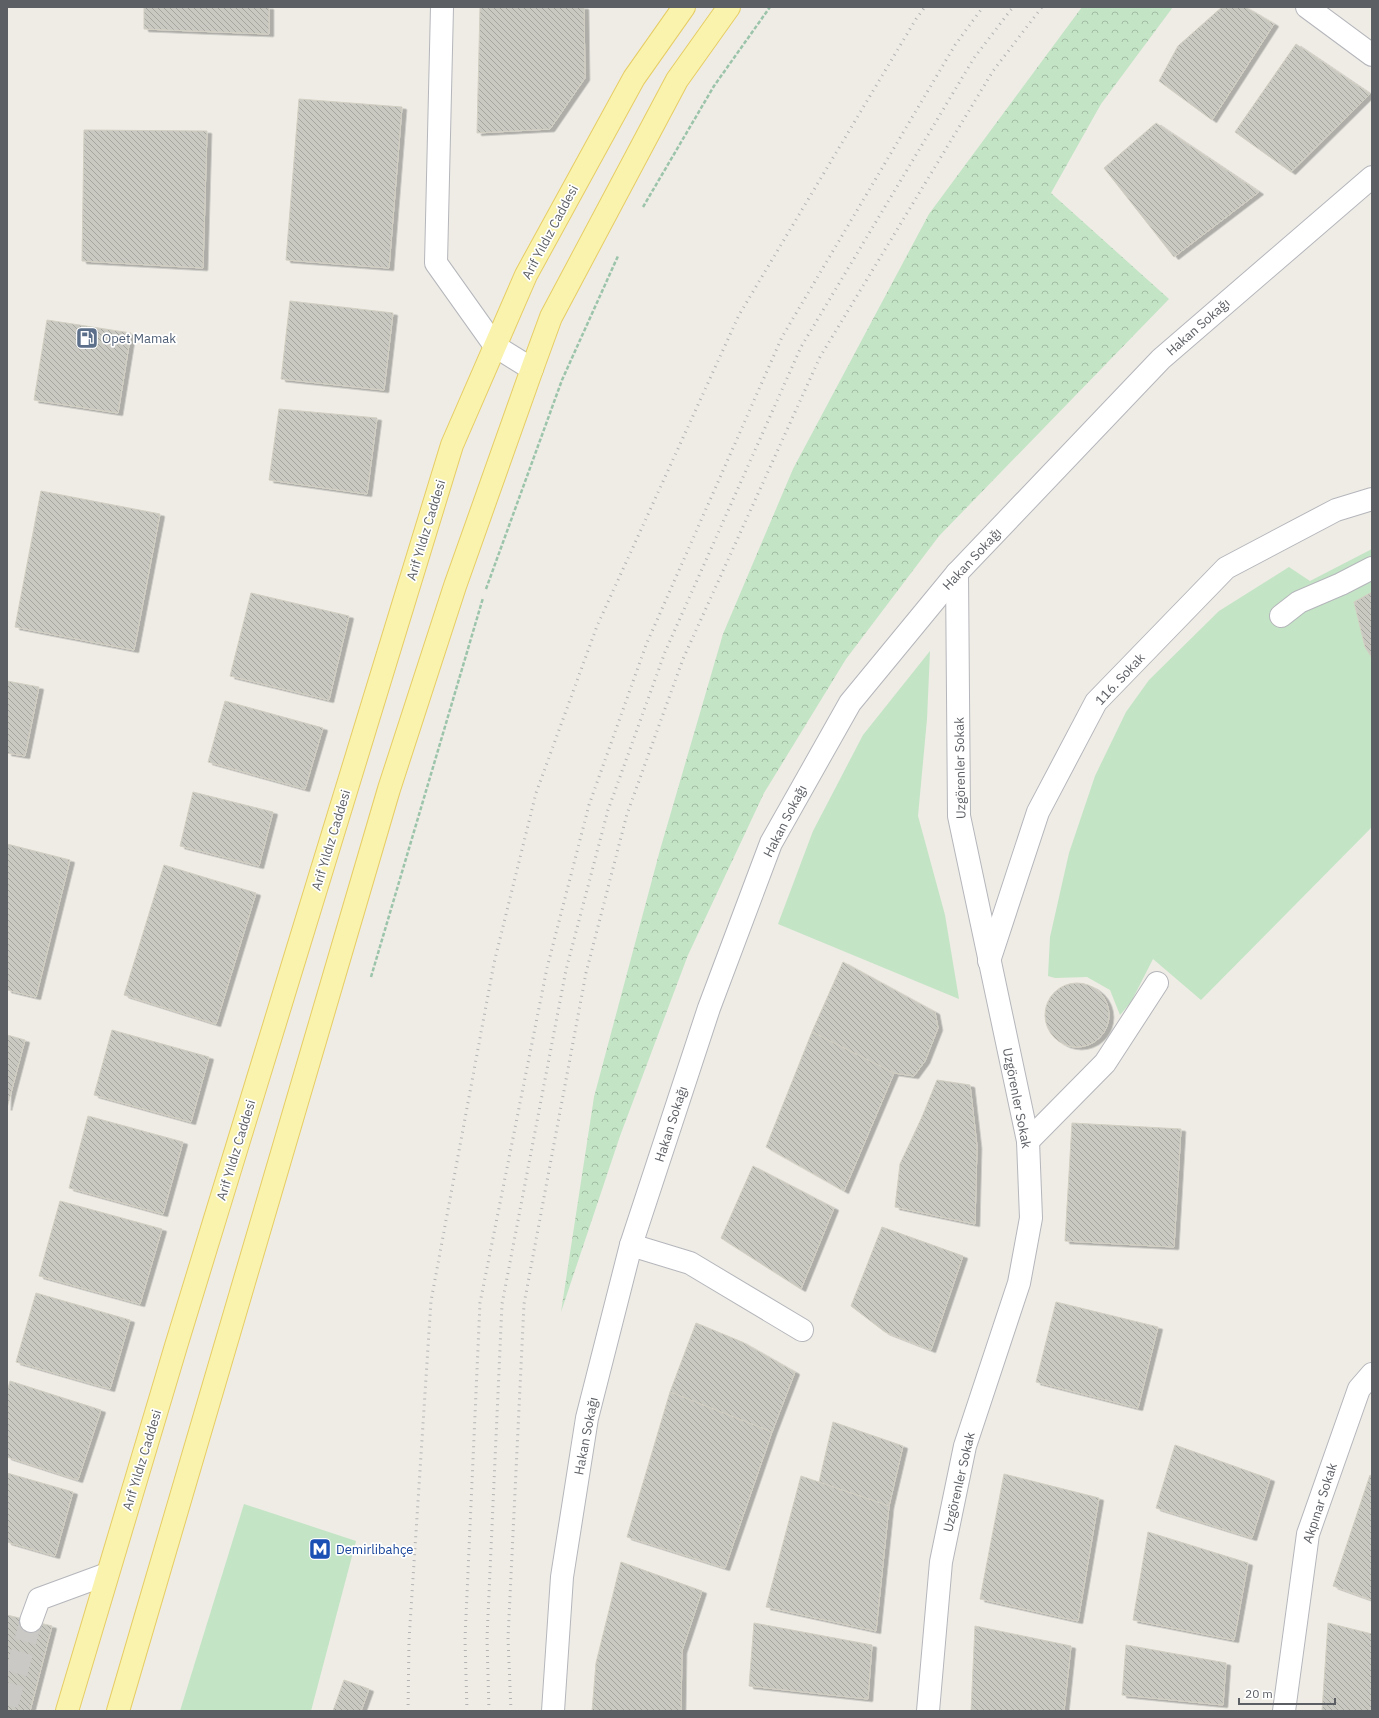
<svg xmlns="http://www.w3.org/2000/svg" width="1379" height="1718" viewBox="0 0 1379 1718" font-family="'IBM Plex Sans',sans-serif">
<style>
.grass{fill:#c3e4c5}
.forest{fill:url(#forest-crowns)}
.building{fill:url(#building-back-hatch);stroke:#d2cfc3;filter:url(#shadow)}
.lines{fill:none;stroke-linecap:round;stroke-linejoin:round}
.minor-tunnel{stroke:#cac9c5;stroke-width:22;stroke-dasharray:22 11;stroke-linecap:butt}
.minor-casing{stroke:#b5b6bb;stroke-width:24}
.major-casing{stroke:#e7cd64;stroke-width:24}
.path{stroke:#9cc4ab;stroke-width:2.5;stroke-dasharray:4 2;stroke-linecap:butt}
.minor{stroke:#fff;stroke-width:22}
.major{stroke:#f9f3ae;stroke-width:22}
.rail{stroke:#b3b3b4;stroke-width:3;stroke-dasharray:1 5;stroke-linecap:butt}
.labels{text-anchor:middle;dominant-baseline:central;stroke-width:3.5;stroke-linejoin:round;paint-order:stroke}
.street-label{font-size:13px;fill:#5c5f64;stroke:#fff}
.service-label{font-size:13px;fill:#4e5e75;stroke:#fff;text-anchor:start}
.transit-label{font-size:13px;fill:#164399;stroke:#fff;text-anchor:start}
</style>
<defs>
<pattern id="forest-crowns" width="20" height="18" patternUnits="userSpaceOnUse"><rect width="20" height="18" fill="#c3e4c5"/><path d="M2 6a3 3 0 1 1 6 0M12 15a3 3 0 1 1 6 0" fill="none" stroke="#a2bca4"/></pattern>
<pattern id="building-back-hatch" width="6" height="6" patternUnits="userSpaceOnUse"><rect width="6" height="6" fill="#c9c8c1"/><path d="M-1 5l2 2M0 0l6 6M5-1l2 2" fill="none" stroke="#a6a6a0"/></pattern>
<filter id="shadow"><feDropShadow dx="4.5" dy="2.5" stdDeviation="0" flood-color="#0004"/></filter>
</defs>
<rect width="100%" height="100%" fill="#eeece5"/>
<g class="grass">
<path d="M1372,549V827L1201,1000L1153,959L1131,1002L1120,1015L1110,990L1087,977L1055,978L1048,976L1050,937L1069,853L1095,776L1126,712L1149,680L1219,611L1289,567L1310,581Z"/>
<path d="M930,651L927,719L918,816L945,915L959,999L778,924L813,831L863,735Z"/>
<path d="M244,1504L356,1541L311,1711H180Z"/>
</g>
<path class="forest" d="M1082,7H1173L1101,104L1051,193L1169,299L939,536L846,659L764,793L688,955L620,1136L561,1312L594,1097L660,850L723,634L793,469L929,214Z"/>
<g class="building">
<path d="M144,7H269V34L144,29Z"/>
<path d="M480,7H584L585,78L550,129L477,133Z"/>
<path d="M1222,7H1245L1274,24L1212,120L1159,81L1178,46Z"/>
<path d="M1296,44L1370,94L1291,172L1235,132Z"/>
<path d="M299,99L402,107L389,268L286,260Z"/>
<path d="M1156,123L1259,192L1174,257L1104,168Z"/>
<path d="M84,130L207,131L203,268L82,261Z"/>
<path d="M290,301L393,313L384,390L281,379Z"/>
<path d="M47,320L131,333L118,413L34,400Z"/>
<path d="M279,409L377,418L367,494L269,480Z"/>
<path d="M41,491L160,514L134,650L15,627Z"/>
<path d="M1372,592V658L1365,647L1354,602Z"/>
<path d="M251,593L349,616L329,700L230,676Z"/>
<path d="M7,681L39,687L25,756L7,753Z"/>
<path d="M225,701L323,728L305,789L208,762Z"/>
<path d="M193,792L273,812L259,866L180,846Z"/>
<path d="M7,844L70,860L36,997L7,990Z"/>
<path d="M164,865L256,893L216,1024L124,995Z"/>
<path d="M843,962L935,1012L938,1028L925,1061L914,1076L894,1073L812,1032Z"/>
<circle cx="1077" cy="1015" r="32"/>
<path d="M112,1030L209,1057L191,1122L94,1095Z"/>
<path d="M812,1032L894,1073L844,1191L766,1147Z"/>
<path d="M7,1035L25,1040L7,1108Z"/>
<path d="M937,1080L970,1085L977,1146L975,1224L895,1207L900,1164L922,1117Z"/>
<path d="M88,1116L183,1142L163,1214L69,1188Z"/>
<path d="M1072,1123L1181,1129L1174,1247L1065,1241Z"/>
<path d="M753,1166L834,1208L801,1289L721,1238Z"/>
<path d="M60,1201L162,1229L140,1304L39,1276Z"/>
<path d="M882,1227L963,1256L931,1350L885,1332L851,1306Z"/>
<path d="M36,1293L130,1320L110,1389L16,1362Z"/>
<path d="M1056,1302L1158,1327L1138,1408L1036,1382Z"/>
<path d="M696,1323L742,1342L795,1372L772,1432L670,1392Z"/>
<path d="M10,1381L101,1410L78,1480L7,1457V1392Z"/>
<path d="M670,1392L772,1432L725,1568L627,1537Z"/>
<path d="M833,1422L903,1446L889,1506L819,1482Z"/>
<path d="M1175,1445L1270,1479L1252,1538L1156,1508Z"/>
<path d="M7,1473L73,1492L55,1556L7,1542Z"/>
<path d="M1004,1474L1099,1498L1078,1621L980,1599Z"/>
<path d="M1370,1475L1372,1476V1600L1333,1586Z"/>
<path d="M801,1476L889,1506L876,1631L766,1607Z"/>
<path d="M1148,1532L1248,1563L1234,1640L1133,1620Z"/>
<path d="M621,1562L702,1591L682,1651L681,1711H592L596,1663Z"/>
<path d="M7,1615L52,1626L30,1711H7Z"/>
<path d="M754,1623L872,1645L868,1699L749,1686Z"/>
<path d="M1328,1623L1372,1634V1711H1322Z"/>
<path d="M975,1626L1071,1646L1064,1711H971Z"/>
<path d="M1126,1645L1226,1663L1223,1705L1122,1695Z"/>
<path d="M344,1680L369,1689L361,1711H333Z"/>
</g>
<g class="lines">
<path class="minor-tunnel" d="M7,1705L31,1621"/>
<g class="minor-casing">
<g id="minor">
<path d="M442,7L436,263L495,346L532,369"/>
<path d="M1307,7L1372,55"/>
<path d="M1281,616L1299,602L1341,584L1372,568"/>
<path d="M989,961L1038,812L1096,702L1226,568L1336,510L1372,499"/>
<path d="M1028,1141L1105,1063L1157,983"/>
<path d="M631,1245L690,1263L802,1330"/>
<path d="M31,1621L39,1599L107,1574"/>
<path d="M553,1711L562,1577L587,1418L631,1245L709,1008L771,843L850,703L957,573L1161,359L1372,177"/>
<path d="M928,1711L941,1562L965,1446L1019,1283L1031,1218L1028,1141L959,816L957,573"/>
<path d="M1284,1711L1308,1534L1359,1389L1372,1374"/>
</g>
</g>
<g class="major-casing">
<g id="major">
<path d="M67,1711L176,1346L452,445L526,275L634,78L684,7"/>
<path d="M118,1711L389,789L455,586L532,369L551,317L677,80L729,7"/>
</g>
</g>
<g class="path">
<path d="M643,207L714,86L770,7"/>
<path d="M486,589L562,380L618,256"/>
<path d="M371,977L483,598"/>
</g>
<use href="#minor" class="minor"/>
<use href="#major" class="major"/>
<g class="rail">
<path d="M408,1711L409,1640L431,1301L494,963L536,793L597,626L739,315L916,19L925,7"/>
<path d="M467,1711L465,1639L480,1303L547,968L589,805L646,645L782,337L955,45L983,7"/>
<path d="M489,1711L487,1638L502,1304L566,970L608,810L665,652L801,347L974,58L1013,7"/>
<path d="M511,1711L508,1638L524,1304L586,973L627,814L683,659L820,357L993,71L1042,7"/>
</g>
</g>
<defs>
<g id="fuel-square" transform="scale(1.15)"><rect x="-9" y="-9" width="18" height="18" rx="4" fill="#5c6f8a" stroke="#fff"/><path d="M-5.5-6h7V0h2V4h1.3V-2.5L3-4.5l.8-.8L6-3V5H2.5V1h-1V6h-7ZM-4.2-4.7v3.2H.2V-4.7Z" fill="#fff"/></g>
<g id="metro-square" transform="scale(1.15)"><rect x="-9" y="-9" width="18" height="18" rx="4" fill="#1a4fb4" stroke="#fff"/><path d="M-5.5 5V-5H-3L0 0L3-5H5.5V5H3V-.5L0 4L-3-.5V5Z" fill="#fff"/></g>
</defs>
<g fill-rule="evenodd">
<use href="#fuel-square" x="87" y="338"/>
<use href="#metro-square" x="320" y="1549"/>
</g>
<g class="labels">
<g class="street-label">
<text transform="translate(550 232) rotate(-62)">Arif Yıldız Caddesi</text>
<text transform="translate(1198 327) rotate(-41)">Hakan Sokağı</text>
<text transform="translate(426 530) rotate(-73)">Arif Yıldız Caddesi</text>
<text transform="translate(972 559) rotate(-47)">Hakan Sokağı</text>
<text transform="translate(1120 679) rotate(-47)">116. Sokak</text>
<text transform="translate(960 768) rotate(-91)">Uzgörenler Sokak</text>
<text transform="translate(785 821) rotate(-63)">Hakan Sokağı</text>
<text transform="translate(331 840) rotate(-73)">Arif Yıldız Caddesi</text>
<text transform="translate(1017 1098) rotate(79)">Uzgörenler Sokak</text>
<text transform="translate(671 1124) rotate(-72)">Hakan Sokağı</text>
<text transform="translate(236 1150) rotate(-73)">Arif Yıldız Caddesi</text>
<text transform="translate(586 1436) rotate(-79)">Hakan Sokağı</text>
<text transform="translate(142 1460) rotate(-73)">Arif Yıldız Caddesi</text>
<text transform="translate(959 1482) rotate(-77)">Uzgörenler Sokak</text>
<text transform="translate(1320 1503) rotate(-72)">Akpınar Sokak</text>
</g>
<g class="service-label">
<text x="102" y="338">Opet Mamak</text>
</g>
<g class="transit-label">
<text x="336" y="1549">Demirlibahçe</text>
</g>
</g>
<rect width="1379" height="1718" fill="none" stroke="#5c5f64" stroke-width="16"/>
<path d="M1239 1698v6h96v-6" fill="none" stroke="#5c5f64" stroke-width="2"/>
<text x="1245" y="1698" font-size="12" fill="#5c5f64" stroke="#ffffff" stroke-width="3" paint-order="stroke">20 m</text>
</svg>
